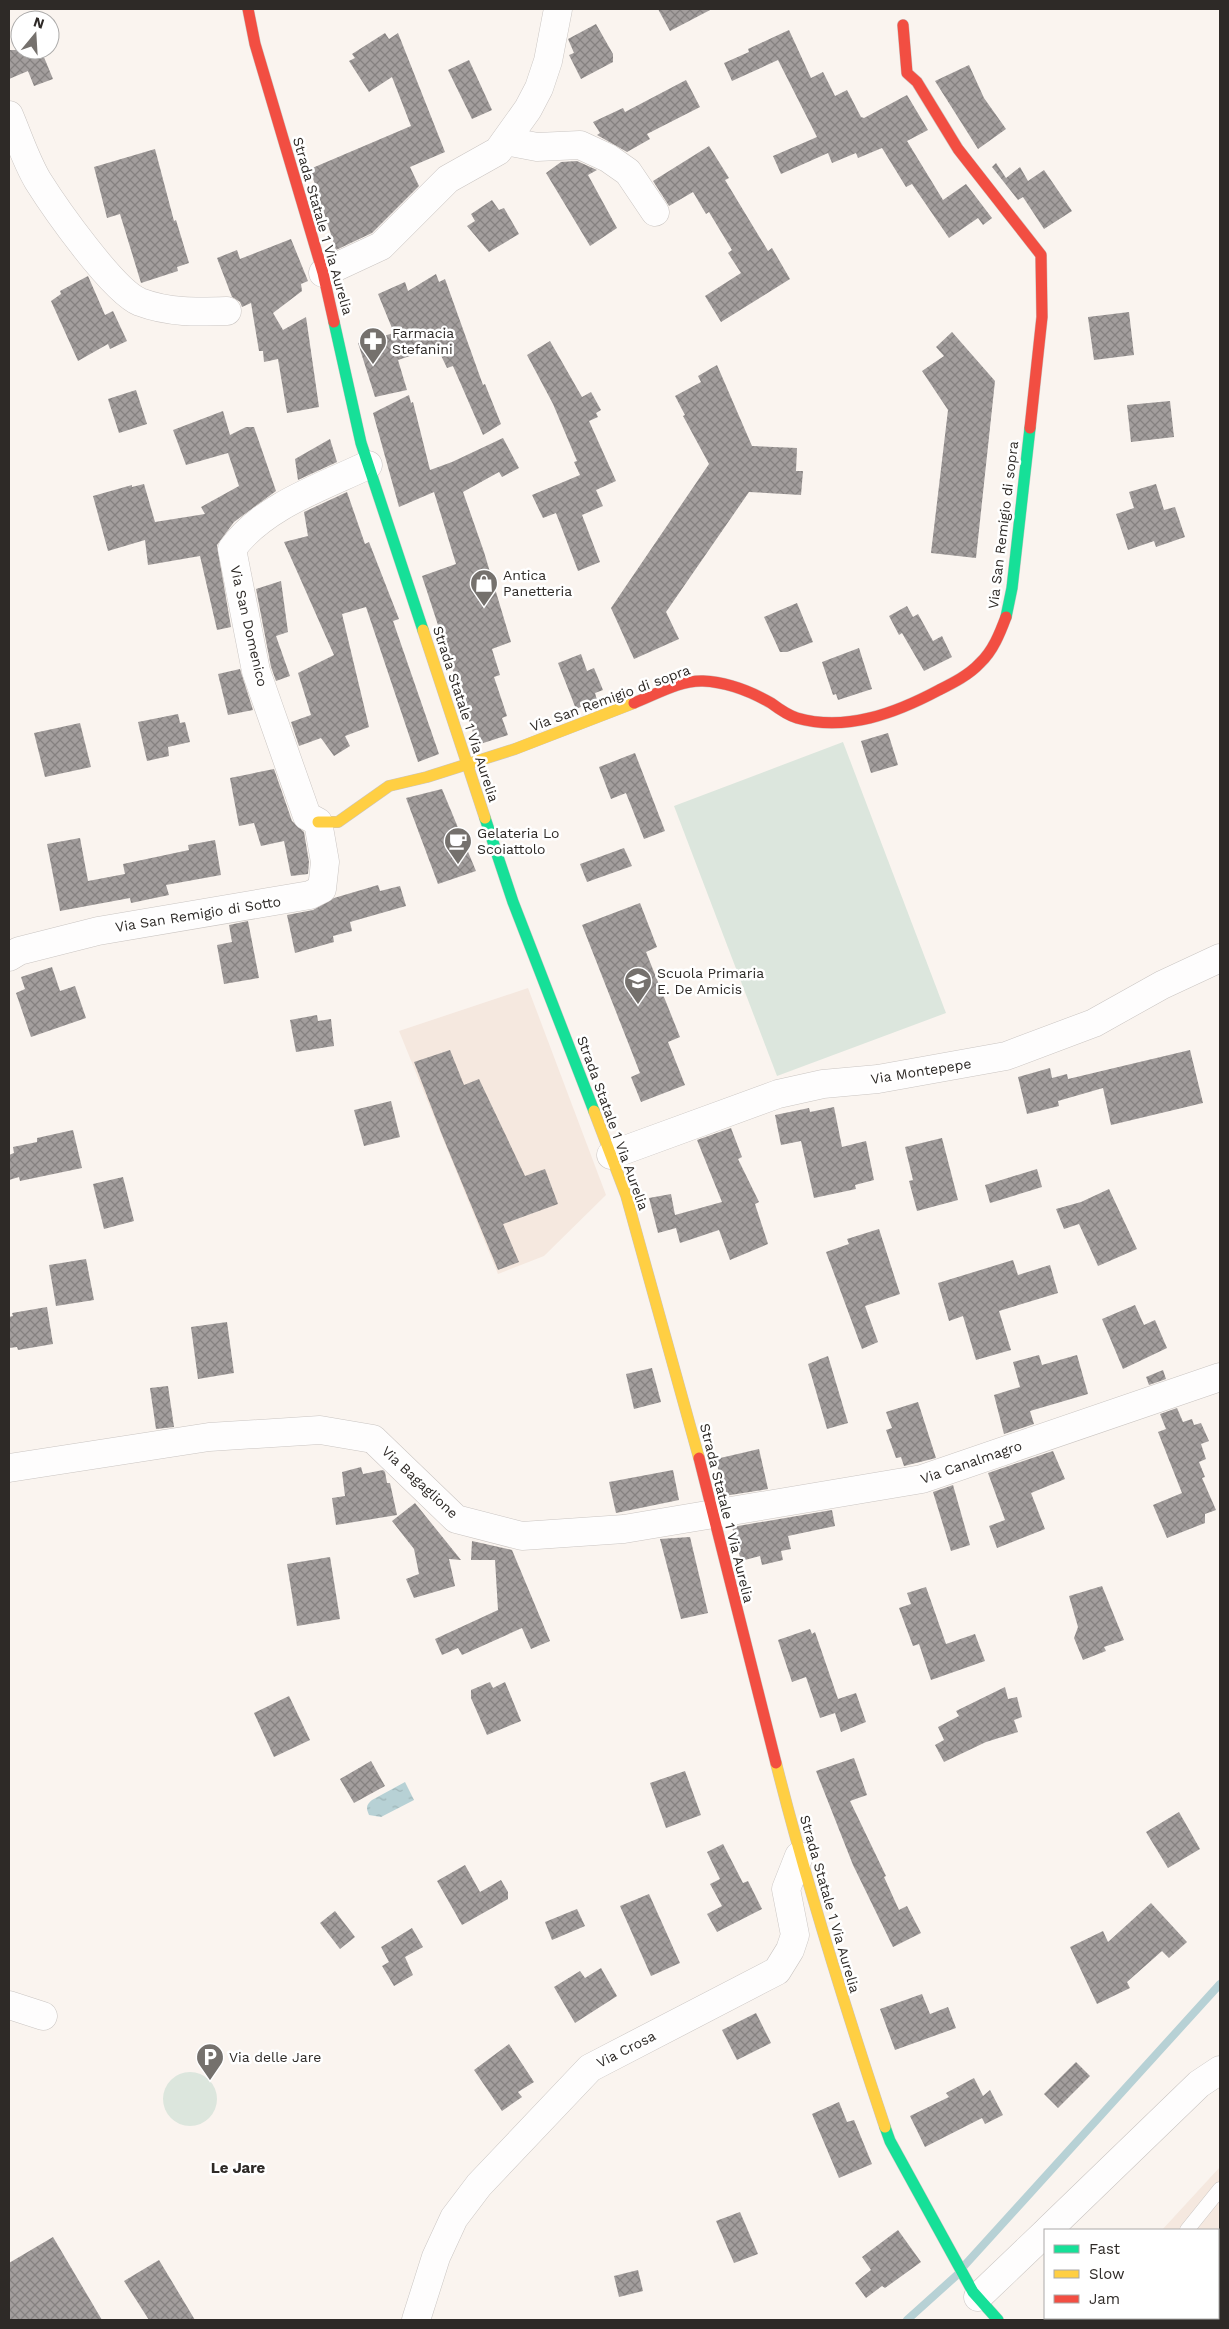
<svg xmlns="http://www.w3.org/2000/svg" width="1229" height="2329" viewBox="0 0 1229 2329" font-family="'Work Sans',sans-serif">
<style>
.built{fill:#f5e8df}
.grass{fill:#dce6dd}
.water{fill:url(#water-ripples)}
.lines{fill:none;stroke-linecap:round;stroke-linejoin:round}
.stream{stroke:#b7d1d5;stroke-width:8}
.building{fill:url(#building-cross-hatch)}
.lane-casing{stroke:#cac5c2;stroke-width:15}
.street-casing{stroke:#cac5c2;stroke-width:29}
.fast-casing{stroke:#cac5c2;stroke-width:12}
.slow-casing{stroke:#cac5c2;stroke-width:12}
.jam-casing{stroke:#cac5c2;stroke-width:12}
.lane{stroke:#fefdfd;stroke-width:14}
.street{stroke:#fefdfd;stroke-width:28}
.fast{stroke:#16e098;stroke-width:11}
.slow{stroke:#ffcf43;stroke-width:11}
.jam{stroke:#f24e42;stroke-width:11}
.labels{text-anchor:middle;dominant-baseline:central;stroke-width:5;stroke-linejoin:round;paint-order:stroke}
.street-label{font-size:14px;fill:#2e2a27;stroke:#fff}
.poi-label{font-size:14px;fill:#2e2a27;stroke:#fff;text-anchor:start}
.neighbourhood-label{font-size:15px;font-weight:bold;fill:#2e2a27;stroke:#fff}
</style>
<defs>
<pattern id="water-ripples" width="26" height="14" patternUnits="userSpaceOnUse" patternTransform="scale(1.25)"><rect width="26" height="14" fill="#b7d1d5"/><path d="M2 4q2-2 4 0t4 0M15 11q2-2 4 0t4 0" fill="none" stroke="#9eb4b7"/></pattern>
<pattern id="building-cross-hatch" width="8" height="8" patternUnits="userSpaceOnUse" patternTransform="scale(1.25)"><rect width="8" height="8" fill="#a39e9d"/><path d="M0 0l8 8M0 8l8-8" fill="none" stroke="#858180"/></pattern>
</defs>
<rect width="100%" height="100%" fill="#faf4ef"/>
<g class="built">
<path d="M528,988L606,1195L544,1256L498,1274L399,1031Z"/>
<path d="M1220,2167V2320H1100L1096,2318H1218V2230H1162Z"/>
</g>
<g class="grass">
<path d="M843,742L946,1013L777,1076L674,806Z"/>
<circle cx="190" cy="2099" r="27"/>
</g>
<path class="water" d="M405,1782L414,1800L381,1817L369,1815C366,1808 366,1805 372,1800Z"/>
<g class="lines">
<g class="stream">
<path d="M964,2266L1220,1984"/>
<path d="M907,2320L957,2275"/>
</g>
</g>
<g class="building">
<path d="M658,9H712L670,31Z"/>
<path d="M596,24L613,54V62L581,79L569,55L574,53L568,39Z"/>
<path d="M789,30L811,78L823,72L835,96L847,90L861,117L864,118L907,95L928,130L907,141L943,200L966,184L992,218L983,225L978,218L949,238L912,184L906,187L882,148L858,158L856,153L832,163L828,153L781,174L773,156L817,137L778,60L732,81L724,63L749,52L748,49Z"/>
<path d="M385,33L389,39L398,33L445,152L410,167L419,186L372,233L336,250L310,169L411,126L392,77L369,92L349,61L355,58L352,54Z"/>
<path d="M9,50H41L53,79L34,86L28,71L9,79Z"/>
<path d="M469,60L492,110L472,119L448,70Z"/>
<path d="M969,65L984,98L1006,129L978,149L935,81Z"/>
<path d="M686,80L700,107L647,134L650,139L627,152L597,135L600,133L593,122L623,108L625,112Z"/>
<path d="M709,146L729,178L725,180L768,251L772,248L790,279L721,322L705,296L741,273L728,253L732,250L709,212L706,214L693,192L669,206L653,181Z"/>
<path d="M155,149L174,221L176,220L189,263L177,267L178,271L141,283L120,214L107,218L94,167Z"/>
<path d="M577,161L597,170L588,175L617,228L590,246L546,173L561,162Z"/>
<path d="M996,163L1006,178L1020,167L1028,181L1044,170L1072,211L1044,229L1023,197L1018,200L992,167Z"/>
<path d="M492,200L499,210L504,208L519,234L489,252L467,226L475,221L471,214Z"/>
<path d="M291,239L308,281L301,284L302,291L273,313L283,330L306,317L319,407L287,413L278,359L264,362L263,351H259L251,303L242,307L240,302L232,297L217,258L237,250L240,259Z"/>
<path d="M436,274L439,282L445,279L483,385L485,384L501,424L483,435L453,366L447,368L437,347L398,360L407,390L375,397L358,343L394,333L378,294L405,282L408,291Z"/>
<path d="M88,276L105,315L113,311L127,341L110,349L108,344L78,361L51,301L61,294L60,291Z"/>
<path d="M1129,312L1134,355L1094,360L1088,317Z"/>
<path d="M952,332L995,381L976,558L931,553L948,410L922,371L944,356L936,347Z"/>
<path d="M550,341L582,397L591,392L601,410L596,413L598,417L589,421L616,481L596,490L603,506L582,515L600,562L578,571L556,513L543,518L532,495L580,475L574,462L577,461L553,404L527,355Z"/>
<path d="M717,365L752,446L797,448L796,471H803L801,495L749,492L666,612L679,639L634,659L611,608L709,464L683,416L685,415L675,396L701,382L698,376Z"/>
<path d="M136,390L147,424L119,433L108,399Z"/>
<path d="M409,395L411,403L413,402L430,470L452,462L503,438L519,468L502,477L499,472L463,492L484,552L511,642L492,649L500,675L494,677L507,716L502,718L508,735L477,745L422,576L456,564L434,492L399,507L373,413Z"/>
<path d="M1170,401L1174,437L1131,442L1127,405Z"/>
<path d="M223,411L230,435L246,427H254L276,491L234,522L217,545L231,627L217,630L200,556L148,565L145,540L108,551L93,496L132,485V487L144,484L155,522L205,514L201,507L239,486L228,453L186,465L173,430Z"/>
<path d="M330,439L337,462L298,480L295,459Z"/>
<path d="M1156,484L1164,510L1175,507L1185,537L1156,547L1154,541L1128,550L1116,514L1134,508L1129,492Z"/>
<path d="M347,492L365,544L369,542L399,619L393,621L439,754L418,762L366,607L342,614L369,727L345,736L350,746L334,756L321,738L299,746L291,722L311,715L298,673L334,655L284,542L308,536L304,512Z"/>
<path d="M281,581L288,632L276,636L290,676L276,681L271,667L256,589Z"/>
<path d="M797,603L813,642L787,652H780L764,617Z"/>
<path d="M907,606L913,617L918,614L933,641L942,636L952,657L924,671L902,633L899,635L889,616Z"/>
<path d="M859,648L872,689L838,700L836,694L833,695L822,662Z"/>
<path d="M581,654L587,671L594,668L603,690L595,693L597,700L576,709L558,663Z"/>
<path d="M240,669L253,710L228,715L218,674Z"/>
<path d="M178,714L180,723L185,722L190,742L168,747L169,756L147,761L138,722Z"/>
<path d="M80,723L91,767L45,777L34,733Z"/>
<path d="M888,733L898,765L871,773L861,741Z"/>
<path d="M635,753L665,831L644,839L626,793L611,799L599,767Z"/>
<path d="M274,769L292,821L304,832L309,862L308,874L291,876L284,841L261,846L254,823L239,826L230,778Z"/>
<path d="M442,789L476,871L438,884L406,798Z"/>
<path d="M80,838L88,881L125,874L123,864L189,850L188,845L215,840L221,875L166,885L169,895L131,903L130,898L60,911L47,844Z"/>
<path d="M624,848L632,866L587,882L580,864Z"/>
<path d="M378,885L380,891L400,886L406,906L350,922L352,931L333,936L334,942L295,953L287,915L313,910L334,898Z"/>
<path d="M640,903L657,947L646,952L680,1037L668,1042L685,1085L641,1102L631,1077L640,1073L582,925Z"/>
<path d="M248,921L259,978L224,984L217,945L232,942L229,925Z"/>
<path d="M52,967L60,991L75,986L86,1018L31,1037L16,993L25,989L21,977Z"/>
<path d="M317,1015L318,1021L331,1019L334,1046L296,1052L290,1020Z"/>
<path d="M450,1050L464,1085L479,1079L525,1176L545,1169L558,1204L503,1224L519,1262L498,1270L442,1135L414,1062Z"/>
<path d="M1190,1050L1203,1103L1111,1125L1103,1088L1058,1101L1059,1106L1027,1114L1018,1077L1050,1068L1052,1078L1067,1074L1068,1079Z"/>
<path d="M391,1101L400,1137L364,1146L354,1110Z"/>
<path d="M834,1107L842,1147L866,1141L874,1180L855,1185L856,1189L814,1198L801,1141L781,1145L775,1115L809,1108L810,1112Z"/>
<path d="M731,1128L742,1157L738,1159L759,1202L755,1204L768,1244L730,1260L719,1230L680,1243L676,1228L658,1233L649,1198L671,1194L675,1215L722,1202L697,1140Z"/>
<path d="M73,1130L82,1168L20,1181L19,1177L9,1180V1155L14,1153L13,1147L37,1142V1138Z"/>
<path d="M942,1138L958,1200L917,1211L909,1181L913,1180L905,1147Z"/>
<path d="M1037,1169L1042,1187L990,1203L985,1185Z"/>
<path d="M123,1177L134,1221L104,1229L93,1184Z"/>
<path d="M1109,1189L1137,1249L1098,1266L1079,1224L1064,1229L1056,1209L1081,1202Z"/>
<path d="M879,1229L900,1294L865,1306L878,1342L862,1349L826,1252L849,1244L847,1239Z"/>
<path d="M86,1259L94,1300L56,1306L49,1265Z"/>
<path d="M1013,1260L1018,1275L1050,1265L1058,1293L999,1311L1011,1350L976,1360L963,1316L949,1321L938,1283Z"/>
<path d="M1135,1305L1144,1325L1155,1320L1167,1348L1123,1369L1102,1319Z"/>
<path d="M47,1307L53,1344L18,1350L17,1347L9,1348V1317L13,1316L12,1313Z"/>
<path d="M227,1322L234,1373L198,1379L191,1327Z"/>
<path d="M1039,1355L1042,1365L1077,1355L1088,1394L1030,1411L1034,1424L1004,1434L994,1395L1020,1387L1013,1362Z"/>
<path d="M828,1356L848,1423L827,1429L808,1364Z"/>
<path d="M652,1368L661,1402L634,1409L626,1374Z"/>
<path d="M1163,1370L1166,1379L1149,1385L1146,1377Z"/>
<path d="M168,1386L174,1427L156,1429L150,1388Z"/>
<path d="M918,1402L936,1458L904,1466L901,1457L896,1458L886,1430L892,1428L886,1412Z"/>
<path d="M1177,1408L1183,1422L1192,1419L1194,1425L1201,1423L1209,1441L1201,1444L1206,1459L1199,1462L1205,1477L1202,1478L1216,1510L1205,1514V1523L1167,1538L1153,1505L1182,1493L1158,1432L1166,1429L1160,1414Z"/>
<path d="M759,1449L768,1489L724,1496L716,1459Z"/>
<path d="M1053,1451L1065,1479L1031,1493L1045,1529L997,1548L989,1526L1005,1520L988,1473Z"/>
<path d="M361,1467L363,1474L383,1470L385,1472L387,1483H390L397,1515L336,1525L332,1498L345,1496L342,1472Z"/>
<path d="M673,1470L679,1500L616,1513L609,1482Z"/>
<path d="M953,1485L970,1545L951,1551L933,1492Z"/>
<path d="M415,1503L461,1560L449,1559L455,1586L414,1598L406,1579L419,1574L414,1549L392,1521Z"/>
<path d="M832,1510L835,1526L788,1536L791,1549L781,1551L783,1560L762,1565L760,1556L741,1561L732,1527Z"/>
<path d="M690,1537L708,1613L681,1619L660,1539Z"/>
<path d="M472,1541L512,1550L550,1641L531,1649L522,1628L462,1655L458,1648L442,1655L435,1639L498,1610L495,1560H471Z"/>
<path d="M330,1557L340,1619L297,1626L287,1564Z"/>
<path d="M1102,1586L1124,1640L1104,1647L1106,1651L1083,1660L1074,1638L1078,1627L1069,1596Z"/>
<path d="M926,1587L946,1644L975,1634L985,1661L931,1680L919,1644L913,1646L899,1608L911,1604L907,1593Z"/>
<path d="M810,1629L812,1634L815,1632L838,1699L856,1693L866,1722L841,1732L835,1713L820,1718L806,1677L792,1682L778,1640Z"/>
<path d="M490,1682L493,1688L505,1682L521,1721L487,1735L471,1698V1690Z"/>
<path d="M1005,1687L1008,1699L1017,1697L1022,1717L1014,1720L1018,1732L986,1742L944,1762L935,1745L944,1740L938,1727L959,1716L956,1711Z"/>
<path d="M289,1696L310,1740L274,1757L254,1713Z"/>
<path d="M854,1758L867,1795L850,1801L886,1876L884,1877L899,1910L907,1906L921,1933L893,1947L853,1865L816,1771Z"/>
<path d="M371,1761L385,1786L354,1803L340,1779Z"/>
<path d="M685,1771L701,1815L666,1828L650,1783Z"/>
<path d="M1179,1812L1200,1849L1168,1868L1146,1832Z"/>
<path d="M723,1844L743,1883L748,1881L762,1909L717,1932L707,1914L722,1906L710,1884L720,1879L707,1852Z"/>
<path d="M465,1865L480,1892L501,1880L508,1892V1899L462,1925L437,1881Z"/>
<path d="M649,1894L680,1963L651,1976L620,1906Z"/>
<path d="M1151,1903L1187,1942L1169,1958L1162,1951L1127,1982L1130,1988L1097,2004L1070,1947L1103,1931L1108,1942Z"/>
<path d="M577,1909L585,1926L552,1940L545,1922Z"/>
<path d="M335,1911L355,1937L340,1949L320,1923Z"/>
<path d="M412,1928L423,1947L405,1957L413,1975L394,1986L382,1966L389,1962L381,1947Z"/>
<path d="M601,1968L617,1996L575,2023L554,1987L580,1971L585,1978Z"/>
<path d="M922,1994L930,2014L948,2007L956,2028L895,2050L880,2009Z"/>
<path d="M756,2013L771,2043L737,2060L722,2030Z"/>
<path d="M509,2044L534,2082L518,2092L522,2097L502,2111L474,2070Z"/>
<path d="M1076,2062L1090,2076L1058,2108L1044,2094Z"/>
<path d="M974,2078L983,2096L990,2090L1003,2115L985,2124L982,2118L925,2147L910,2116L949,2097L946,2093Z"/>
<path d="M839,2102L847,2122L854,2120L872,2164L839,2178L812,2114Z"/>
<path d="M740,2212L758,2254L734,2263L716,2221Z"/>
<path d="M898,2230L921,2262L885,2288L882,2286L866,2298L855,2283L871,2270L862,2257Z"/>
<path d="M53,2237L102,2320H9V2263Z"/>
<path d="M159,2260L195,2320H149L124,2281Z"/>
<path d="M638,2270L643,2291L619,2297L614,2276Z"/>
</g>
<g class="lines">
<g class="lane-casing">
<g id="lane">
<path d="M1187,2230L1220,2189"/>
<path d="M1203,2318L1206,2320"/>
</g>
</g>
<g class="street-casing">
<g id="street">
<path d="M9,115C18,136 26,161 38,181C55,208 113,291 140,302C169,313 197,312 227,311"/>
<path d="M506,141L537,147L580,145L608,158L628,172L655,212"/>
<path d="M323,273L381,246L448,179L498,151L528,109L539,88L548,61L558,9"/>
<path d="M9,957L19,951L98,931L310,895L322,889L325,862L318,822L307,816L256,671L232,549C263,506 322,487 368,465"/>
<path d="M611,1155L778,1094L823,1084L878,1079L1006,1056L1094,1023L1162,985L1220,958"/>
<path d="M9,1468L209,1437L320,1430L373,1439L456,1519L522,1536L624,1529L922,1479L1220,1377"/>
<path d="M9,2005L43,2016"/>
<path d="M1048,2230L1199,2084L1220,2070"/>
<path d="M978,2297L1045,2233"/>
<path d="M416,2320L436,2257L454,2218L479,2185L590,2068L777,1971L790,1950L795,1935L786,1889L799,1856"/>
</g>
</g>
<g class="fast-casing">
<g id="fast">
<path d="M334,322L361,443L423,630"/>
<path d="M1006,617L1012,588L1030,428"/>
<path d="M485,818L513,902L594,1111"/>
<path d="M885,2127L890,2141L973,2292L998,2320"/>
</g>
</g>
<g class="slow-casing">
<g id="slow">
<path d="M423,630L485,818"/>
<path d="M318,822H338L389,786L427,777L515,749L634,703"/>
<path d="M594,1111L626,1195L699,1458"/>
<path d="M776,1763C807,1886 845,2007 885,2127"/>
</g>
</g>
<g class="jam-casing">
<g id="jam">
<path d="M248,9L255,44L323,273L334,322"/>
<path d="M903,25L907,73L917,82L958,149L1041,255L1042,317L1030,428"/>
<path d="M634,703C655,695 680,680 703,681C727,682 750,691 771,703C779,709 787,715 797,718C846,732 896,713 939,690C953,683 969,675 980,663C993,651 1000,633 1006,617"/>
<path d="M699,1458L776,1763"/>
</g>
</g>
<use href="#lane" class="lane"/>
<use href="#street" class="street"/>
<use href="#fast" class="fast"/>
<use href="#slow" class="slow"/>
<use href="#jam" class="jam"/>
</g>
<defs>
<g id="pharmacy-pin" transform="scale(1.4375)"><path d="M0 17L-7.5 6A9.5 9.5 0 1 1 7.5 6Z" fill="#75716d" stroke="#fff"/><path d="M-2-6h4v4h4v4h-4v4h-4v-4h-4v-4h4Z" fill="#fff"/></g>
<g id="shop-pin" transform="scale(1.4375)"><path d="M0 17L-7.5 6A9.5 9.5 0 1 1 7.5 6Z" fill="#75716d" stroke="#fff"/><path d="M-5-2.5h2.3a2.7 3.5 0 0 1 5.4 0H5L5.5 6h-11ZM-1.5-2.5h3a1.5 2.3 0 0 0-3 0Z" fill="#fff"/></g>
<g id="cafe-pin" transform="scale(1.4375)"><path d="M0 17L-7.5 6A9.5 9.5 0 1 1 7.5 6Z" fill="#75716d" stroke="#fff"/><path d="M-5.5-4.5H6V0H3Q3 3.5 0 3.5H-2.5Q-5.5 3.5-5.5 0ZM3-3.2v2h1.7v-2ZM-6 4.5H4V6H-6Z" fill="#fff"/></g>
<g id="school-pin" transform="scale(1.4375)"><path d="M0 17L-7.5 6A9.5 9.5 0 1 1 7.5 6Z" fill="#75716d" stroke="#fff"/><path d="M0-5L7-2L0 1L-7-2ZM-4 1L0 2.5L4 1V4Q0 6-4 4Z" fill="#fff"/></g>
<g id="parking-pin" transform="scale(1.4375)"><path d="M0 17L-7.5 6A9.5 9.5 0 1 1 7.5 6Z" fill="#75716d" stroke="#fff"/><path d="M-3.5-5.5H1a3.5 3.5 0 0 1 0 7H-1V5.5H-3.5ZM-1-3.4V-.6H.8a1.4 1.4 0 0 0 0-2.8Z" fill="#fff"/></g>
</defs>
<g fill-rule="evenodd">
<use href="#pharmacy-pin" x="373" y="341"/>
<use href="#shop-pin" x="484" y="583"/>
<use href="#cafe-pin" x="458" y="841"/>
<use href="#school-pin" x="638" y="981"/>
<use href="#parking-pin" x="210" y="2057"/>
</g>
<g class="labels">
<g class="street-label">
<text transform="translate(323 226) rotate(74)">Strada Statale 1 Via Aurelia</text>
<text transform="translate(1003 525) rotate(-83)">Via San Remigio di sopra</text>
<text transform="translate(249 626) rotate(77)">Via San Domenico</text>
<text transform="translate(610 698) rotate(-20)">Via San Remigio di sopra</text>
<text transform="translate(466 714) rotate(72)">Strada Statale 1 Via Aurelia</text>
<text transform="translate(198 914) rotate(-9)">Via San Remigio di Sotto</text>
<text transform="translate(921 1071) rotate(-9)">Via Montepepe</text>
<text transform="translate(613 1123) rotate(70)">Strada Statale 1 Via Aurelia</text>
<text transform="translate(971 1462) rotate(-19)">Via Canalmagro</text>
<text transform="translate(420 1482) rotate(43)">Via Bagaglione</text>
<text transform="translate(727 1513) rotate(76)">Strada Statale 1 Via Aurelia</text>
<text transform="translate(830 1904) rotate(74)">Strada Statale 1 Via Aurelia</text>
<text transform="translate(626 2049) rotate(-27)">Via Crosa</text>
</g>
<g class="poi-label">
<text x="392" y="333">Farmacia<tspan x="392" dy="16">Stefanini</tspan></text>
<text x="503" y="575">Antica<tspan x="503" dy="16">Panetteria</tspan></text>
<text x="477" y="833">Gelateria Lo<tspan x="477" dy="16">Scoiattolo</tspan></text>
<text x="657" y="973">Scuola Primaria<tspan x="657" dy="16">E. De Amicis</tspan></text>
<text x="229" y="2057">Via delle Jare</text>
</g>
<g class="neighbourhood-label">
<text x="238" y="2168">Le Jare</text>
</g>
</g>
<rect width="1229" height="2329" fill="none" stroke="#2e2a27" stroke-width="20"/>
<rect x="1044" y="2229" width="175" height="90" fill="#ffffff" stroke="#abaaa9"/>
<rect x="1054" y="2245" width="25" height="8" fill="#16e098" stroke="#abaaa9"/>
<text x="1089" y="2254" font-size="15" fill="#2e2a27">Fast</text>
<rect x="1054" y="2270" width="25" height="8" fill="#ffcf43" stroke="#abaaa9"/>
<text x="1089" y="2279" font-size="15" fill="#2e2a27">Slow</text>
<rect x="1054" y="2295" width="25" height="8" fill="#f24e42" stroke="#abaaa9"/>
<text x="1089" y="2304" font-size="15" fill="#2e2a27">Jam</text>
<g transform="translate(35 35) rotate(18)"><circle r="24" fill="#ffffff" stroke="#abaaa9"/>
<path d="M0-4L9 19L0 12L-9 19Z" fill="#75716d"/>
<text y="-8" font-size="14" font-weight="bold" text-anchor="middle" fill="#2e2a27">N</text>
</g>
</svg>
